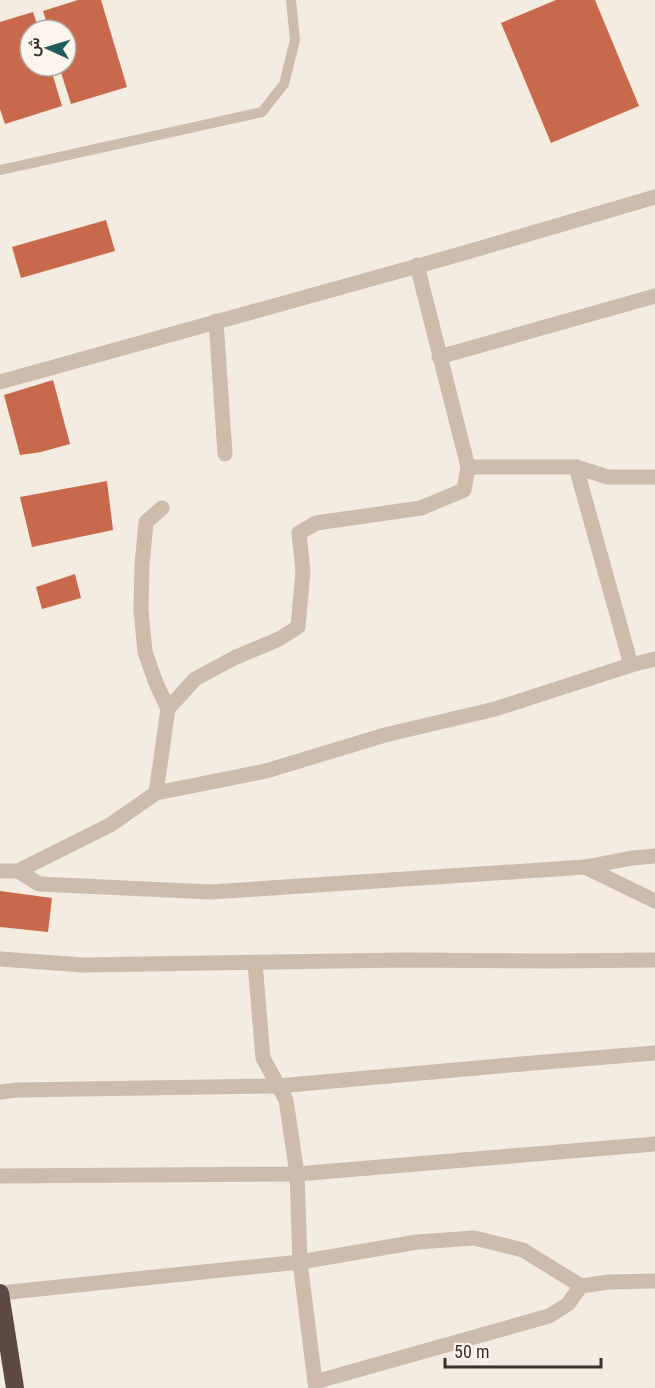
<svg xmlns="http://www.w3.org/2000/svg" width="655" height="1388" viewBox="0 0 655 1388" font-family="'Roboto Condensed',Vazirmatn,sans-serif">
<style>
.building{fill:#c8694b}
.lines{fill:none;stroke-linecap:round;stroke-linejoin:round}
.lane{stroke:#cdbbac;stroke-width:10}
.street{stroke:#cdbbac;stroke-width:15}
.highway{stroke:#5c4a42;stroke-width:18}
</style>
<rect width="100%" height="100%" fill="#f4ebe1"/>
<g class="building">
<path d="M78,0H101L127,87L71,104L59,66H66V30H49L43,11Z"/>
<path d="M556,0H595L639,106L551,143L501,23Z"/>
<path d="M33,12L39,30H30V66H50L62,106L5,124L0,109V22Z"/>
<path d="M106,220L115,251L21,278L12,247Z"/>
<path d="M53,380L70,444L41,452L20,455L4,395Z"/>
<path d="M107,481L113,530L32,547L20,497Z"/>
<path d="M75,574L81,598L42,609L36,587Z"/>
<path d="M0,891L52,898L48,932L0,927Z"/>
</g>
<g class="lines">
<path class="lane" d="M0,170L262,112L284,84L295,40L291,0"/>
<g class="street">
<path d="M417,265L468,467"/>
<path d="M216,321L225,454"/>
<path d="M439,357L655,296"/>
<path d="M0,382L457,255L655,197"/>
<path d="M576,467L631,665"/>
<path d="M168,709L195,679L234,658L279,639L298,627L303,571L299,533L316,523L421,508L464,490L468,467H576L608,477H655"/>
<path d="M156,793L168,709L156,683L145,652L141,610L142,565L146,522L162,508"/>
<path d="M585,867L632,858L655,856"/>
<path d="M0,871H18L39,884L211,892L585,867L655,901"/>
<path d="M18,871L110,825L156,793L266,771L385,735L495,709L631,665L655,659"/>
<path d="M0,959L83,965L404,960L550,961L655,960"/>
<path d="M255,963L263,1058L286,1100L297,1174L300,1262L315,1382"/>
<path d="M0,1092L17,1090L278,1086L521,1064L655,1053"/>
<path d="M0,1176L297,1174L655,1144"/>
<path d="M0,1293L300,1262L417,1242L474,1238L523,1250L581,1286"/>
<path d="M316,1388L315,1382L549,1316L568,1304L581,1286L609,1282L655,1281"/>
</g>
<path class="highway" d="M0,1293L15,1388"/>
</g>
<g transform="translate(48 48) rotate(274)"><circle r="28" fill="#fbf5ee" stroke="#aea6a0" stroke-width="1.5"/>
<path d="M0-4.5L10 22L0 15L-10 22Z" fill="#1f5a5e"/>
<text y="-9" font-size="16" font-weight="bold" text-anchor="middle" fill="#3b302b">ش</text>
</g>
<path d="M445 1358v9h156v-9" fill="none" stroke="#3b302b" stroke-width="3"/>
<text x="454" y="1358" font-size="18" fill="#3b302b" stroke="#fbf5ee" stroke-width="4.5" paint-order="stroke">50 m</text>
</svg>
